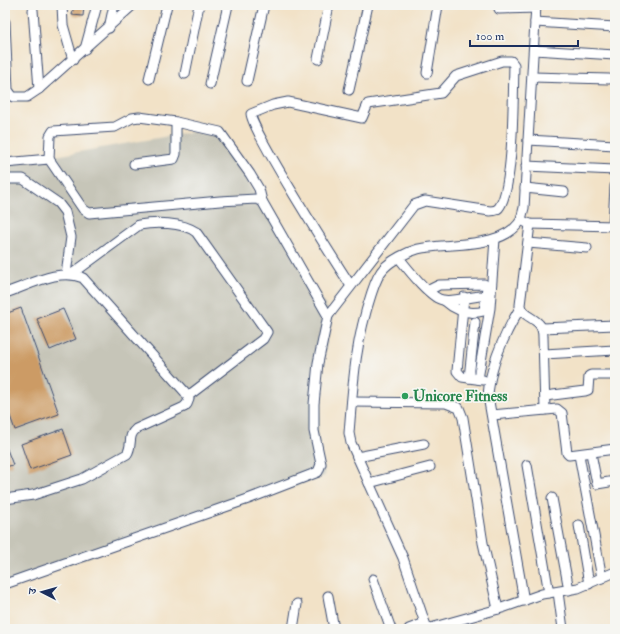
<svg xmlns="http://www.w3.org/2000/svg" width="620" height="634" viewBox="0 0 620 634" font-family="'IM FELL Double Pica','Noto Serif Devanagari',serif">
<style>
.industrial{fill:#c6c5b8}
.building{fill:#cc9b65}
.lines{fill:none;stroke-linecap:round;stroke-linejoin:round}
.minor-casing{stroke:#3b4a6e;stroke-width:11}
.minor{stroke:#fff;stroke-width:9}
.leisure-dot{fill:#2e9e5b;stroke:#f6f6f2;stroke-width:1.5}
.labels{text-anchor:middle;dominant-baseline:central;stroke-width:3.5;stroke-linejoin:round;paint-order:stroke}
.leisure-label{font-size:15px;font-weight:bold;fill:#27864d;stroke:#f6f6f2;text-anchor:start}
</style>
<rect width="100%" height="100%" fill="#f6f6f2"/>
<filter id="ink" filterUnits="userSpaceOnUse"><feTurbulence type="fractalNoise" baseFrequency=".025" numOctaves="2"/><feDisplacementMap in="SourceGraphic" scale="8" xChannelSelector="R" yChannelSelector="G"/><feConvolveMatrix kernelMatrix="1 2 1 2 8 2 1 2 1" color-interpolation-filters="sRGB"/></filter>
<filter id="wash" filterUnits="userSpaceOnUse"><feTurbulence type="fractalNoise" baseFrequency=".012" numOctaves="4" result="noise"/><feDisplacementMap in="SourceGraphic" scale="16" xChannelSelector="R" yChannelSelector="G"/><feGaussianBlur stdDeviation="0.9" result="paint"/><feColorMatrix in="noise" values="0 0 0 0 0 0 0 0 0 0 0 0 0 0 0 0 0 1.4 0 .05"/><feComposite in="paint" operator="in"/></filter>
<g filter="url(#wash)">
<rect width="100%" height="100%" fill="#f2e2c7"/>
<path class="industrial" d="M214,128L333,317L323,362L318,437L325,476L5,586V165Z"/>
<g id="blocks">
<g class="building">
<path d="M74,5L84,6L83,16L72,15Z"/>
<path d="M21,308L59,414L15,430L5,402V314Z"/>
<path d="M63,309L76,339L50,350L37,319Z"/>
<path d="M63,429L72,455L30,470L21,444Z"/>
<path d="M5,444L13,465L5,467Z"/>
</g>
</g>
</g>
<g filter="url(#ink)">
<use href="#blocks" fill-opacity="0" stroke="#3b4a6e" stroke-width="1"/>
<g class="lines">
<g class="minor-casing">
<g id="minor">
<path d="M62,5L63,25L73,60"/>
<path d="M499,9L536,8"/>
<path d="M33,10L39,89"/>
<path d="M5,22L8,90L13,97H27L39,89L133,5"/>
<path d="M535,22L615,27"/>
<path d="M109,28L114,5"/>
<path d="M85,49L97,5"/>
<path d="M534,50L615,55"/>
<path d="M318,59L329,5"/>
<path d="M427,73L438,5"/>
<path d="M185,74L199,5"/>
<path d="M532,77L609,79"/>
<path d="M149,79L167,5"/>
<path d="M247,81L264,5"/>
<path d="M210,84L228,5"/>
<path d="M349,90L368,5"/>
<path d="M528,140L615,145"/>
<path d="M49,159L50,136L53,131L115,127L132,118L139,117L176,122L220,132L250,174L259,189L262,201L328,316"/>
<path d="M5,163L49,159L83,209L89,213L220,201L256,199L262,201"/>
<path d="M134,164L174,159L176,154V122"/>
<path d="M526,166L615,170"/>
<path d="M5,179H23L58,203L65,212L71,237L66,274"/>
<path d="M525,188L564,192"/>
<path d="M525,222L530,224L615,226"/>
<path d="M530,224L520,305C521,315 533,317 539,324C542,327 543,332 543,337L545,410"/>
<path d="M613,225L615,186"/>
<path d="M528,243L587,248"/>
<path d="M399,258C407,268 431,299 443,300C453,302 469,297 480,296"/>
<path d="M72,274L139,225C155,222 182,222 196,232L267,332L263,339L188,396"/>
<path d="M429,290L439,285L484,284L487,287L484,311C468,315 456,311 445,301"/>
<path d="M5,293C28,286 59,267 83,278L185,392L189,399L187,404L184,407L136,429C127,436 133,445 127,454L82,479L33,495L5,499"/>
<path d="M464,297L457,371L462,377L483,380"/>
<path d="M520,308C504,335 490,365 488,396L524,601"/>
<path d="M542,328L615,325"/>
<path d="M544,354L615,350"/>
<path d="M469,378L475,322"/>
<path d="M478,379L490,308L495,239"/>
<path d="M545,396L585,391L588,390L589,376L591,375H615"/>
<path d="M352,402L446,403L459,408L463,418L483,543L498,609"/>
<path d="M492,415L557,409L562,413L567,453L569,455L615,449"/>
<path d="M591,453L597,484L615,481"/>
<path d="M579,455L602,578"/>
<path d="M357,457L424,444"/>
<path d="M527,465L549,593"/>
<path d="M369,483L430,467"/>
<path d="M552,498L569,590"/>
<path d="M579,525L589,584"/>
<path d="M373,579L391,629"/>
<path d="M5,584L248,499L318,472L321,464L314,431V404L318,363L328,316L414,205L425,201L490,211C495,211 498,210 500,206C514,184 513,94 514,65L511,61H502L456,76L441,93L368,104L362,118L288,102L273,105L251,114C248,125 338,266 351,286"/>
<path d="M558,592L563,629"/>
<path d="M328,596L334,629"/>
<path d="M293,629L297,604"/>
<path d="M409,629L425,623"/>
<path d="M427,629L403,558L351,443L349,433C353,384 355,343 371,295C374,286 377,275 384,268C392,260 407,252 418,249C447,242 503,250 521,220C522,216 523,211 524,208L536,5"/>
<path d="M427,629L502,608L542,594L578,588L615,572"/>
</g>
</g>
<use href="#minor" class="minor"/>
</g>
</g>
<circle class="leisure-dot" cx="405" cy="396" r="4"/>
<g class="labels">
<g class="leisure-label">
<text x="413" y="396">Unicore Fitness</text>
</g>
</g>
<rect width="620" height="634" fill="none" stroke="#f6f6f2" stroke-width="20"/>
<g transform="translate(42 592) rotate(276)" stroke="#f6f6f2" stroke-width="3" paint-order="stroke">
<path d="M0-3L7 15L0 10L-7 15Z" fill="#1b2f5e"/>
<text y="-6" font-size="11" font-weight="bold" text-anchor="middle" fill="#1b2f5e">उ</text>
</g>
<path d="M470 40v6h108v-6" fill="none" stroke="#1b2f5e" stroke-width="2"/>
<text x="476" y="40" font-size="12" fill="#1b2f5e" stroke="#f6f6f2" stroke-width="3" paint-order="stroke">100 m</text>
</svg>
